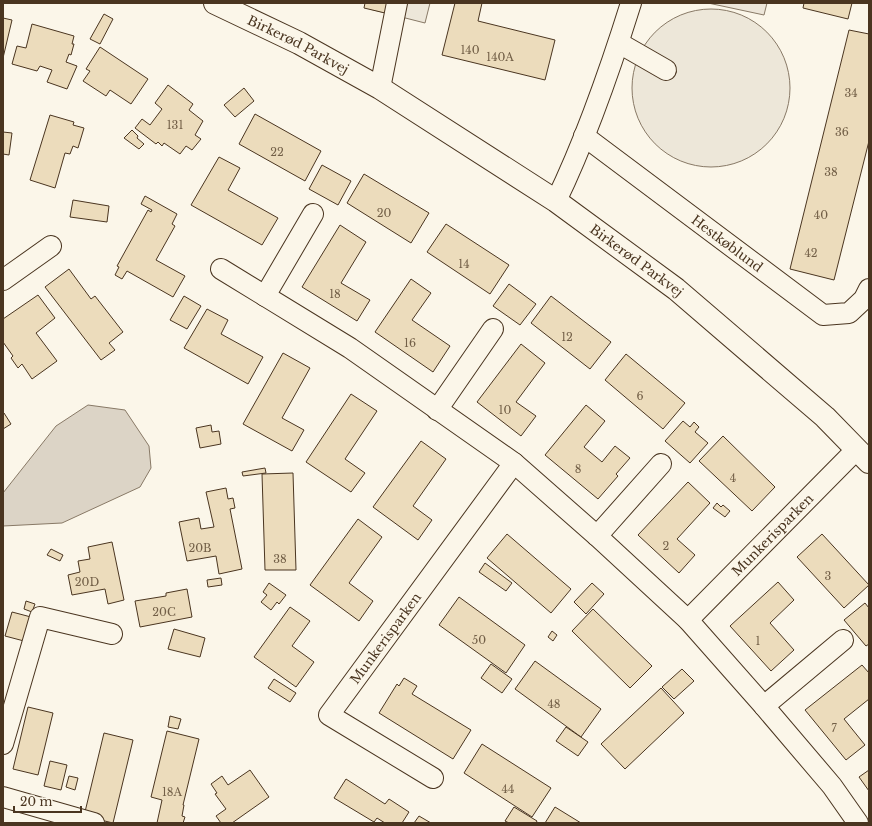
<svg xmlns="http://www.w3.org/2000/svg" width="872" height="826" viewBox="0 0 872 826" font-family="'Libre Baskerville',serif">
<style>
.green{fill:#ede6d9;stroke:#887966}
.parking{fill:#ede7d9;stroke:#887966}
.water{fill:#dcd4c6;stroke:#887966}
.building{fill:#ecdcbc;stroke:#4a3520}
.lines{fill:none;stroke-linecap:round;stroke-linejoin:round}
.minor-casing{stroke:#4a3520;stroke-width:22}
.tertiary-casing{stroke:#4a3520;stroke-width:24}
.minor{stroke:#fbf6e9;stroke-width:20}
.tertiary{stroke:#fbf6e9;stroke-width:22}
.labels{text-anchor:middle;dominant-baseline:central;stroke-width:3;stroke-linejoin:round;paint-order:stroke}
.number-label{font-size:11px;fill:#725f47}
.street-label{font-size:13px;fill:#4a3520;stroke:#fbf6e9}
</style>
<rect width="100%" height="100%" fill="#fbf6e9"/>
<path class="green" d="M708,3H767L764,15Z"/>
<g class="parking">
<path d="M371,3H430L425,23L370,9Z"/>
<circle cx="711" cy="88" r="79"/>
</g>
<path class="water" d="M88,405L125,410L149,446L151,468L140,487L62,523L3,526V493L56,426Z"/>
<g class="building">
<path d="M365,3H388L385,13L364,8Z"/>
<path d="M455,3H482L478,21L555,40L545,80L442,55Z"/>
<path d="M804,3H852L848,19L803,8Z"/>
<path d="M104,14L113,19L100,44L90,39Z"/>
<path d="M3,18L12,20L3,58Z"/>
<path d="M32,24L74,36L72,44H74L71,55L69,54L66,62L77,66L67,89L47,82L52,70L40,66L37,71L12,64L17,46L26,48Z"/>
<path d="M849,30L869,34V141L834,280L790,269Z"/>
<path d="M100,47L148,79L131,104L110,90L106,96L83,81L90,71L86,69Z"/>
<path d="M168,85L193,104L189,110L203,121L195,135L201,139L192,150L186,146L180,154L164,143L162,146L158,142L156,144L135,128L142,119L150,125L162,109L155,103Z"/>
<path d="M244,88L254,101L235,117L224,105Z"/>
<path d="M255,114L321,151L305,181L239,144Z"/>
<path d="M50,115L74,122L73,125L84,128L78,148L73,146L70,154L65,153L55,188L30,180Z"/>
<path d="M132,130L138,136L137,138L144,144L139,149L124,138Z"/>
<path d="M3,132L12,133L9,155L3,154Z"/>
<path d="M219,157L240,168L228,190L278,218L262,245L191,205Z"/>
<path d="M322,165L351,181L338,205L309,189Z"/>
<path d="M364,174L429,213L411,243L347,203Z"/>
<path d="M145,196L177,214L172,224L175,226L156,260L185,276L173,297L127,271L122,279L115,275L119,267L117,266L148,210L151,212L152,210L141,204Z"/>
<path d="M73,200L109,206L107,222L70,217Z"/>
<path d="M446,224L509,265L490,294L427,252Z"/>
<path d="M340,225L366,242L341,283L370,300L357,321L302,287Z"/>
<path d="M69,269L91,299L95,296L123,332L109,343L115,350L101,360L45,287Z"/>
<path d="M411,279L431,293L412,320L450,346L433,372L375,332Z"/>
<path d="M509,284L536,304L520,325L493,306Z"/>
<path d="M38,295L55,318L36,333L57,361L32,379L22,364L18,368L11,358L13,356L3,342V319Z"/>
<path d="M184,296L201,306L187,329L170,320Z"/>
<path d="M551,296L611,342L590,369L531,323Z"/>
<path d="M207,309L228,320L221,334L263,357L248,384L184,348Z"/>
<path d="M521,344L545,363L516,402L536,416L521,436L477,402Z"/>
<path d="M283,353L310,368L282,418L304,430L292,451L243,424Z"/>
<path d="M626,354L685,403L663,429L605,380Z"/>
<path d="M351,394L377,411L345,459L365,473L351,492L306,462Z"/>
<path d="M586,405L605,421L584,447L602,462L615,446L630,458L616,474L618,476L598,499L545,455Z"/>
<path d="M4,413L11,424L3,429V414Z"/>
<path d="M683,421L690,427L694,422L699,427L695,432L708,443L690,463L665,441Z"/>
<path d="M211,425L212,432L219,431L221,444L200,448L196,428Z"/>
<path d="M723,436L775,487L752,511L699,461Z"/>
<path d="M421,441L446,459L413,506L432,520L418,540L373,507Z"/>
<path d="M265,468L266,473L243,476L242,472Z"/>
<path d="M293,473L296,570H265L262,474Z"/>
<path d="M688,482L710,503L677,539L695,555L679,573L638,535Z"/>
<path d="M226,488L228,499L233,498L235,508L230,509L242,569L219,574L216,556L187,561L179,522L199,518L201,529L214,527L206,492Z"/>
<path d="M717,503L721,507L723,505L730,511L725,517L713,508Z"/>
<path d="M358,519L382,537L349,583L373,601L359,621L310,585Z"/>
<path d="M507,534L571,589L551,613L487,558Z"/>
<path d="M822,534L869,585L844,608L797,557Z"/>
<path d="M112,542L124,600L108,604L105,589L72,595L68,575L80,572L78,561L90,559L88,547Z"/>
<path d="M51,549L63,555L60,561L47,555Z"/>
<path d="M485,563L512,583L506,591L479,572Z"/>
<path d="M221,578L222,585L208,587L207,580Z"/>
<path d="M778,582L794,600L770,623L794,650L771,671L730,626Z"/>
<path d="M269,583L286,595L279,604L277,602L271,610L261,602L267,595L263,592Z"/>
<path d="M592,583L604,594L586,614L574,602Z"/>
<path d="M187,589L192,617L140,627L135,601L166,596V593Z"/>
<path d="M459,597L525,645L506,673L439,625Z"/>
<path d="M26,601L35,604L32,612L24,609Z"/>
<path d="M865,603L869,608V644L866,646L844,620Z"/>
<path d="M290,607L310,621L292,646L314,662L296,687L254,657Z"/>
<path d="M593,609L652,666L630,688L572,631Z"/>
<path d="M12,612L31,617L24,641L5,636Z"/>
<path d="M174,629L205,638L200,657L168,649Z"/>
<path d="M552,631L557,635L553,641L548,637Z"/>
<path d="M535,661L601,709L581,737L515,689Z"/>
<path d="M491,664L512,679L502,693L481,678Z"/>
<path d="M862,665L869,673V699L844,719L865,745L846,760L805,710Z"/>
<path d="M682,669L694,681L674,699L662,687Z"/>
<path d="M404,678L417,686L412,694L471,730L453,759L379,713L397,684L399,686Z"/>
<path d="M274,679L296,693L290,702L268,688Z"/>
<path d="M661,688L684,713L625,769L601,744Z"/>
<path d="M28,707L53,713L38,775L13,769Z"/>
<path d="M170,716L181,719L178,729L168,727Z"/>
<path d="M566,727L588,742L578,756L556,741Z"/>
<path d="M167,731L199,739L183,805H184L182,816L185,817L183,823H157L162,800L151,797Z"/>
<path d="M104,733L133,740L113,823L84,816Z"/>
<path d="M482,744L551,788L532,817L464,773Z"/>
<path d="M50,761L67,765L61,790L44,786Z"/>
<path d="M250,770L269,797L232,823H221L216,816L226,809L215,794L217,793L211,784L222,776L228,785Z"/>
<path d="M869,770V791L859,777Z"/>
<path d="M69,776L78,778L75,790L66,787Z"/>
<path d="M346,779L385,804L389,799L409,812L402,823H385L377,818L374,822L334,798Z"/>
<path d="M514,807L537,821L536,823H509L505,821Z"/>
<path d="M555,807L581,823H545Z"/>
<path d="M419,816L431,823H414Z"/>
</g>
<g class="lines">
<g class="minor-casing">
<g id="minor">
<path d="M619,43L666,70"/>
<path d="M380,88L397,3"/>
<path id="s1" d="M584,136L823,315L849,313L864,299L869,289"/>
<path d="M556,201C587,137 610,70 631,3"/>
<path d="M221,269L350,348L514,463L597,536L688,620L764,706L832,786L858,823"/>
<path d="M3,280L51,246"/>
<path d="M265,296L313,214"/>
<path d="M437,410L493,329"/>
<path d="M597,536L661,464"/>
<path id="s2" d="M688,620L857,449"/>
<path d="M764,706L843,640"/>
<path d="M3,744L40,617L112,634"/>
<path id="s3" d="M433,778L329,715L514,463"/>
<path d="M3,797L94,823"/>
</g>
</g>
<g class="tertiary-casing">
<g id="tertiary">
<path id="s4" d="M215,3L299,43L380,88L556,201L676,289L825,417L869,462"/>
</g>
</g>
<use href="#minor" class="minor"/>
<use href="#tertiary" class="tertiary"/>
</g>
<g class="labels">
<g class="number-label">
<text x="470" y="50">140</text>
<text x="500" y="57">140A</text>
<text x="851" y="93">34</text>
<text x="175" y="125">131</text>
<text x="842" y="132">36</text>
<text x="277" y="152">22</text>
<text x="831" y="172">38</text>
<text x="384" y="213">20</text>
<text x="821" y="215">40</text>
<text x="811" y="253">42</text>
<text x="464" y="264">14</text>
<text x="335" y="294">18</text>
<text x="567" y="337">12</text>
<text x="410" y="343">16</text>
<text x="640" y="396">6</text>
<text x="505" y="410">10</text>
<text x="578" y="469">8</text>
<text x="733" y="478">4</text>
<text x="666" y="546">2</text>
<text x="200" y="548">20B</text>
<text x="280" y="559">38</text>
<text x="828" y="576">3</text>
<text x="87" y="582">20D</text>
<text x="164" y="612">20C</text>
<text x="479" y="640">50</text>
<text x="758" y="641">1</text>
<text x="554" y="704">48</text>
<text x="834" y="728">7</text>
<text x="508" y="789">44</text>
<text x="172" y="792">18A</text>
</g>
<g class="street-label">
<text stroke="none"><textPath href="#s4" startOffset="93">Birkerød Parkvej</textPath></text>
<text stroke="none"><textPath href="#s1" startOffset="179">Hestkøblund</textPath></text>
<text stroke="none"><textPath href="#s4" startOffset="495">Birkerød Parkvej</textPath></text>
<text stroke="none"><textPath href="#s2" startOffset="120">Munkerisparken</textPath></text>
<text stroke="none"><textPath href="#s3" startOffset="217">Munkerisparken</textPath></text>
</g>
</g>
<rect width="872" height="826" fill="none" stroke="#4a3520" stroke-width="8"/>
<path d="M14 806v6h67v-6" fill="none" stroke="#4a3520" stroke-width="2"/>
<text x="20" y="806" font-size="12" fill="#4a3520" stroke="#fbf6e9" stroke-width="3" paint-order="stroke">20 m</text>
</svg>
